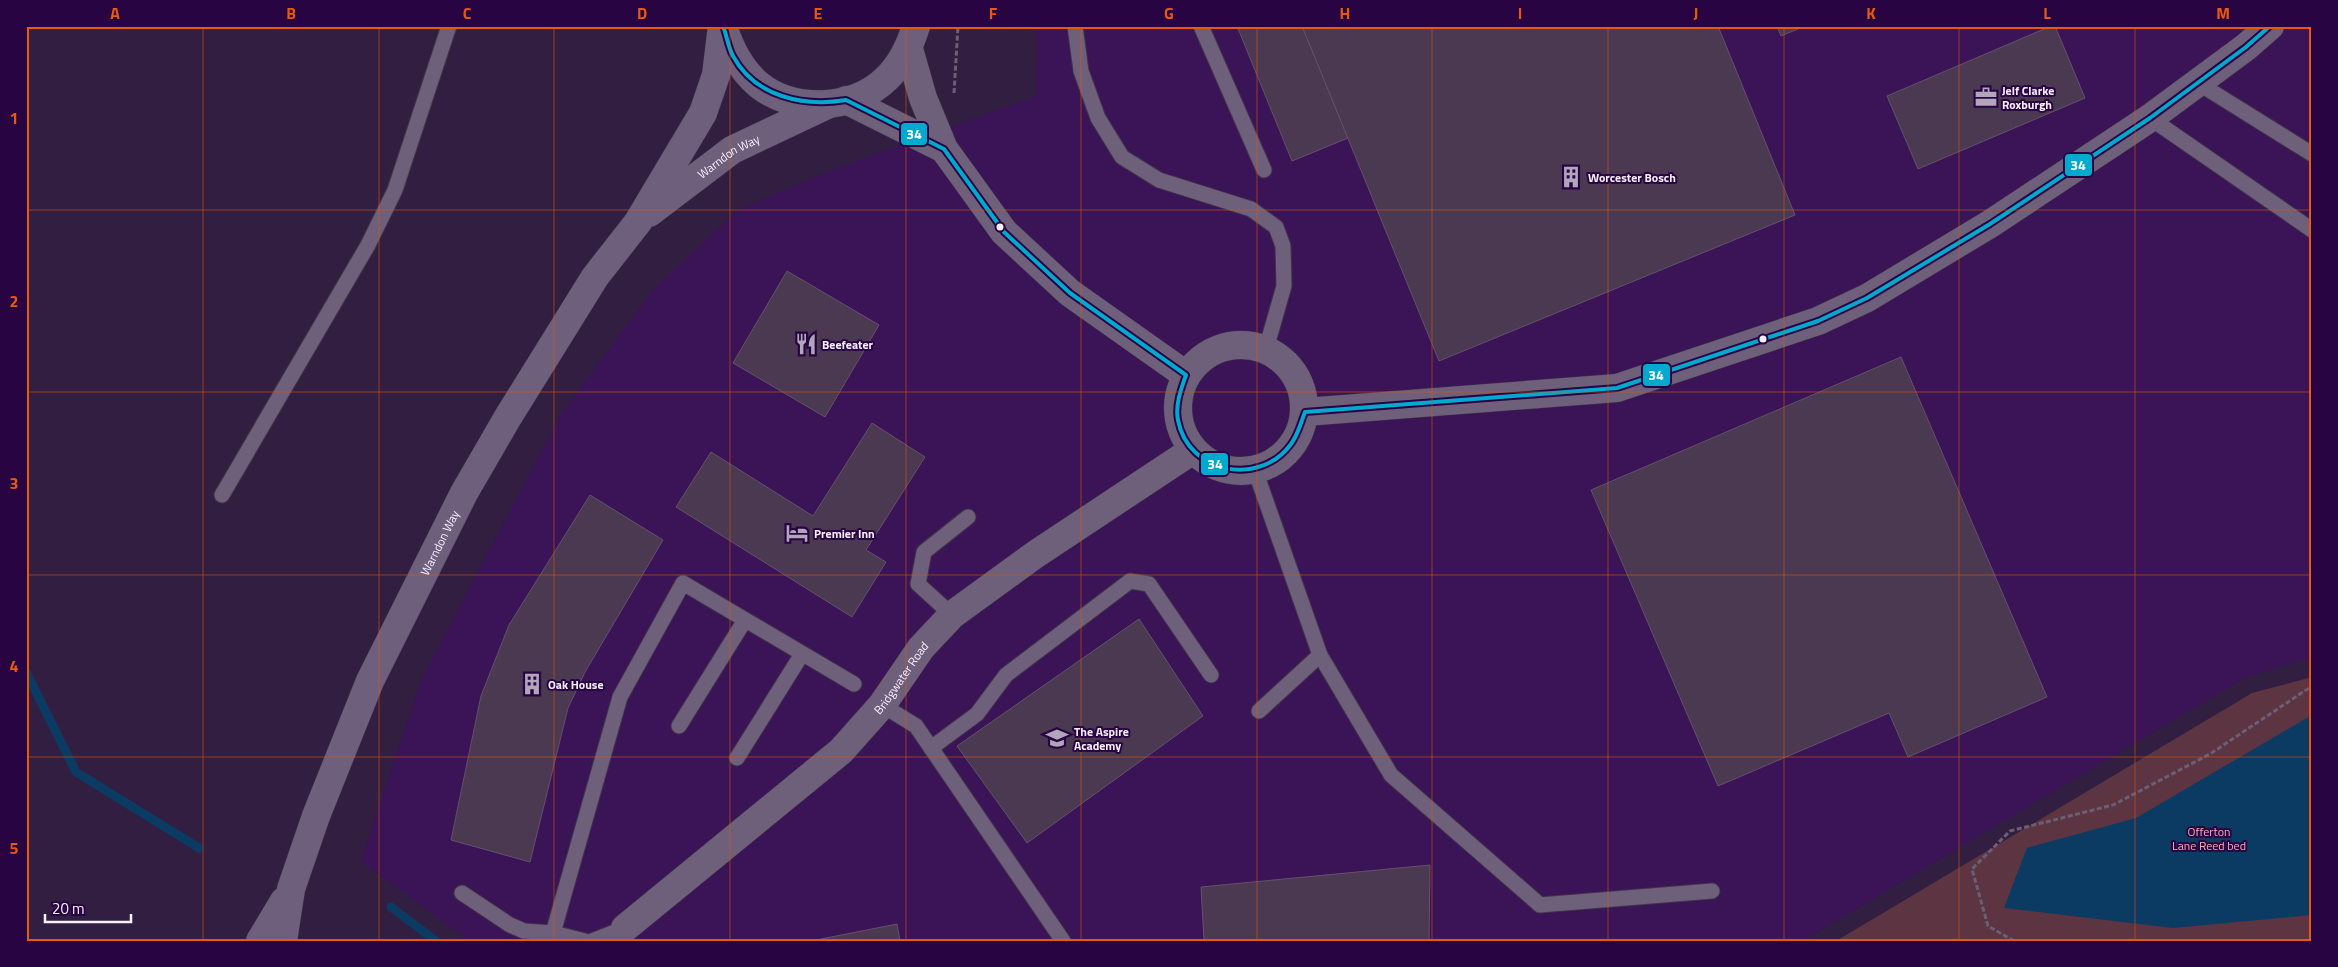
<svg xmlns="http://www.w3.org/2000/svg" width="2338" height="967" viewBox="0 0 2338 967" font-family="'Titillium Web',sans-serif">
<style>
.built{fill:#3a1456}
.green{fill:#5d3441}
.water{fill:#0b3b62}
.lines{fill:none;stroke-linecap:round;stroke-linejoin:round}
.stream{stroke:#0b3b62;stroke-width:9}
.building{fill:#4a3951;stroke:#65516c}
.lane-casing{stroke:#41344b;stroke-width:17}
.street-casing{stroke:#41344b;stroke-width:29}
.primary-casing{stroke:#41344b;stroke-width:29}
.path{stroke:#6b5e77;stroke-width:3;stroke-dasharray:5 2.5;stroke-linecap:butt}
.lane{stroke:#6e5f7a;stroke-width:15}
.street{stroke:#6e5f7a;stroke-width:28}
.primary{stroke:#6e5f7c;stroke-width:28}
.bus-1-casing{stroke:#290443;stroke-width:8}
.bus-1{stroke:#00a9ce;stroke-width:4}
.grid{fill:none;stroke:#e8590c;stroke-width:1;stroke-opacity:0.55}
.bus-dot{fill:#f6efff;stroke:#290443;stroke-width:2}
.labels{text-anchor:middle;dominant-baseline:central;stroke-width:4;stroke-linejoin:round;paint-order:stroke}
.poi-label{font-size:12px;font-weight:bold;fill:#f6efff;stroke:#290443;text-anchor:start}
.street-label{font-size:12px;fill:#f6efff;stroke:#290443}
.park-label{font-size:12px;fill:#f8abbb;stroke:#290443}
.line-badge{stroke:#290443;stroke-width:2}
.badge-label{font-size:14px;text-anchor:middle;font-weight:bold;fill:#fff}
.neatline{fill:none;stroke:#e8590c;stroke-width:2}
.grid-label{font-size:16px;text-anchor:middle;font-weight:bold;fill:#e8590c}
</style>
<rect width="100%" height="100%" fill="#321e41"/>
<path class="built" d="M1037,26H2312V657L2246,677L1806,939L1783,941H469L361,861L422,678L560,416L653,290L738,210L837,168L1036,96Z"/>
<path class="green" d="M2312,677V941H1836L2252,693Z"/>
<path class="water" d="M2312,715V915L2173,928L2004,908L2027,848L2136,818Z"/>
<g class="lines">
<g class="stream">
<path d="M26,672L76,772L199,848"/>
<path d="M391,907L436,941"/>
</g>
</g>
<g class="building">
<path d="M1237,26H1302L1348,138L1292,161Z"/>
<path d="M1302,26H1718L1795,215L1439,361Z"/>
<path d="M1777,26H1805L1781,36Z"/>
<path d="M2051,26H2055L2085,98L1918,169L1887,96Z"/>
<path d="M787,271L879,325L825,417L733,363Z"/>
<path d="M1901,357L2047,697L1908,757L1889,713L1718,786L1591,490Z"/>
<path d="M872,423L925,457L866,550L886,562L852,617L676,507L711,452L813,516Z"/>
<path d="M590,495L663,540L585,672L568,708L530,862L451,840L481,696L509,625Z"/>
<path d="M1139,619L1203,716L1027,843L957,746Z"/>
<path d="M1430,865L1429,941H1204L1201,887Z"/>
<path d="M897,924L900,941H811Z"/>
</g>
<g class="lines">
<g class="lane-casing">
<g id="lane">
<path d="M1075,26L1081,71L1098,118L1122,157L1159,180L1251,209L1276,227L1283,246L1284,286L1266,349"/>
<path d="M1201,26L1264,170"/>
<path d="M2198,83L2312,154"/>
<path d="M2150,118L2312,230"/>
<path d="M1255,470L1320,655L1391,775L1540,905L1712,891"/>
<path d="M222,495L368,245L395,190L449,26"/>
<path d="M952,615L918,584L924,552L968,517"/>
<path d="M882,705L916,726L1063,941"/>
<path d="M1259,711L1320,655"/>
<path d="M679,726L745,620"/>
<path d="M931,748L977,714L1006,675L1130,581L1149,584L1211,675"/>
<path d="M737,758L802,654"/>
<path d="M462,893L510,925L524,931L553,933L585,941"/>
<path d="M553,933L620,697L683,583L854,684"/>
<path d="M592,941L625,928"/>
</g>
</g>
<g class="street-casing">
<g id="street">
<path d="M909,49L923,98L944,149L1004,232L1070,293L1186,375"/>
<path d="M846,100L944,149"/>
<circle cx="1241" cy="408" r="63"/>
<path d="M1305,412L1617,388L1818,321L1867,298L1990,224L2150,118L2246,47L2270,26"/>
<path id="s1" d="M625,928L841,751L882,705L921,648L952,615L1036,554L1193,450"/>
</g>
</g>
<g class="primary-casing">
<g id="primary">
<path d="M723,27C731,49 740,69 759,85C794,113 854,110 886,79C902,64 910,46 916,26"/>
<path id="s2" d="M649,213L732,150L827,105"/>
<path d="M260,941L284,901"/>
<path id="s3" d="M283,941L291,889L316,816L370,681L464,493L508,417L595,277L638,222L703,113L716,75L722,26"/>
</g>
</g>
<g class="path">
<path d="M954,93L958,26"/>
<path d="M2014,941L1988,926L1972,869L2010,831L2113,805L2210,754L2312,686"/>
</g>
<use href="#lane" class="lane"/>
<use href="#street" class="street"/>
<use href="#primary" class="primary"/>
<g class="bus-1-casing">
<path id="bus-1" d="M723,26C727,36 728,47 733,56C755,97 804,107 846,100L944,149L1004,232L1070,293L1186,375C1181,389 1175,405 1178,420C1188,474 1260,487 1291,444C1298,435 1301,422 1305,412L1617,388L1818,321L1867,298L1990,224L2150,118L2246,47L2270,26"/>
</g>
<use href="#bus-1" class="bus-1"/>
</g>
<path class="grid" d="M203,26V941M379,26V941M554,26V941M730,26V941M906,26V941M1081,26V941M1257,26V941M1432,26V941M1608,26V941M1784,26V941M1959,26V941M2135,26V941M26,210H2312M26,392H2312M26,575H2312M26,757H2312"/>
<defs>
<g id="office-bare" transform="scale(1.725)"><path d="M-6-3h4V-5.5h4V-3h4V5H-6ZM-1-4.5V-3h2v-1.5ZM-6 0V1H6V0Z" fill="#b1a6bc" stroke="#290443" stroke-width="2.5" paint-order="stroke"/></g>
<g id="building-bare" transform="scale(1.725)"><path d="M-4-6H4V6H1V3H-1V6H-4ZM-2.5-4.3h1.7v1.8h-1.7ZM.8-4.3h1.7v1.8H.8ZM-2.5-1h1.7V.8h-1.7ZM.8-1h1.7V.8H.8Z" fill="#b1a6bc" stroke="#290443" stroke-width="2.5" paint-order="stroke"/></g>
<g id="restaurant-bare" transform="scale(1.725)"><path d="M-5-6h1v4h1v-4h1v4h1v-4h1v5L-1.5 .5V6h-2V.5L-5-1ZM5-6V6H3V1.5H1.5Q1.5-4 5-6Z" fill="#b1a6bc" stroke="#290443" stroke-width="2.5" paint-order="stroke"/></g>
<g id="hotel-bare" transform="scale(1.725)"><path d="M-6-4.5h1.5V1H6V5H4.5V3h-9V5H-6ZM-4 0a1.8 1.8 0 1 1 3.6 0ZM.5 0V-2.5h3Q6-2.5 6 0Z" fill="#b1a6bc" stroke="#290443" stroke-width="2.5" paint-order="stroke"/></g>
<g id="school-bare" transform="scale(1.725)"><path d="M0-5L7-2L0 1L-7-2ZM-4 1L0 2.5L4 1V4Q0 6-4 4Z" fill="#b1a6bc" stroke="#290443" stroke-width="2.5" paint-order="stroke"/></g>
</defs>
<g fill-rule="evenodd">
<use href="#office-bare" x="1986" y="97"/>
<use href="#building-bare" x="1571" y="177"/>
<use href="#restaurant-bare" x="806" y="344"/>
<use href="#hotel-bare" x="797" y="533"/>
<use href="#building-bare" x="532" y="684"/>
<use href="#school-bare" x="1057" y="738"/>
</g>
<g class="bus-dot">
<circle cx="1000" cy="227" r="4.5"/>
<circle cx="1763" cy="339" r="4.5"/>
</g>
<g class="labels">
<g class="poi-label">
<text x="2002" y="90">Jelf Clarke<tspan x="2002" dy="14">Roxburgh</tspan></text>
<text x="1588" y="177">Worcester Bosch</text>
<text x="822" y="344">Beefeater</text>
<text x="814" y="533">Premier Inn</text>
<text x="548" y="684">Oak House</text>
<text x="1074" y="731">The Aspire<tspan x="1074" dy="14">Academy</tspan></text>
</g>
<g class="street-label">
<text stroke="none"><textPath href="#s2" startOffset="98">Warndon Way</textPath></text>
<text stroke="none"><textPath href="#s3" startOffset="430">Warndon Way</textPath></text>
<text stroke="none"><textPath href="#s1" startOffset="374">Bridgwater Road</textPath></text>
</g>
<g class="park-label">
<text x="2209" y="831">Offerton<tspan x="2209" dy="14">Lane Reed bed</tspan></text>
</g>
</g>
<g class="line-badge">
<rect x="900" y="122" width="28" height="24" rx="5" fill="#00a9ce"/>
<rect x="2064" y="153" width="29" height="24" rx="5" fill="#00a9ce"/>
<rect x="1642" y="363" width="29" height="24" rx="5" fill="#00a9ce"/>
<rect x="1200" y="452" width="29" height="24" rx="5" fill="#00a9ce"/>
</g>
<g class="badge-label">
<text x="914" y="139">34</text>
<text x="2078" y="170">34</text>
<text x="1656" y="380">34</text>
<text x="1215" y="469">34</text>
</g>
<rect width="2338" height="967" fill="none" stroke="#290443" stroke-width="55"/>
<path d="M45 914v8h86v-8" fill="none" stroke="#f6efff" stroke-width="2.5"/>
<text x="52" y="914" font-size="15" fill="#f6efff" stroke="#290443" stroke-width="4" paint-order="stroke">20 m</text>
<rect x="28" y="28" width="2282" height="912" class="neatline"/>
<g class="grid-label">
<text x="115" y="19">A</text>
<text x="291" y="19">B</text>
<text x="467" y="19">C</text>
<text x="642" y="19">D</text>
<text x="818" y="19">E</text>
<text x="993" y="19">F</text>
<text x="1169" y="19">G</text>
<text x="1345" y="19">H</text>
<text x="1520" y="19">I</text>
<text x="1696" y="19">J</text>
<text x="1871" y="19">K</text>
<text x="2047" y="19">L</text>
<text x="2223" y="19">M</text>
<text x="14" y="124">1</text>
<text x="14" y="307">2</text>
<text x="14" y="489">3</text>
<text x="14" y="672">4</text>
<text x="14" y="854">5</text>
</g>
</svg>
